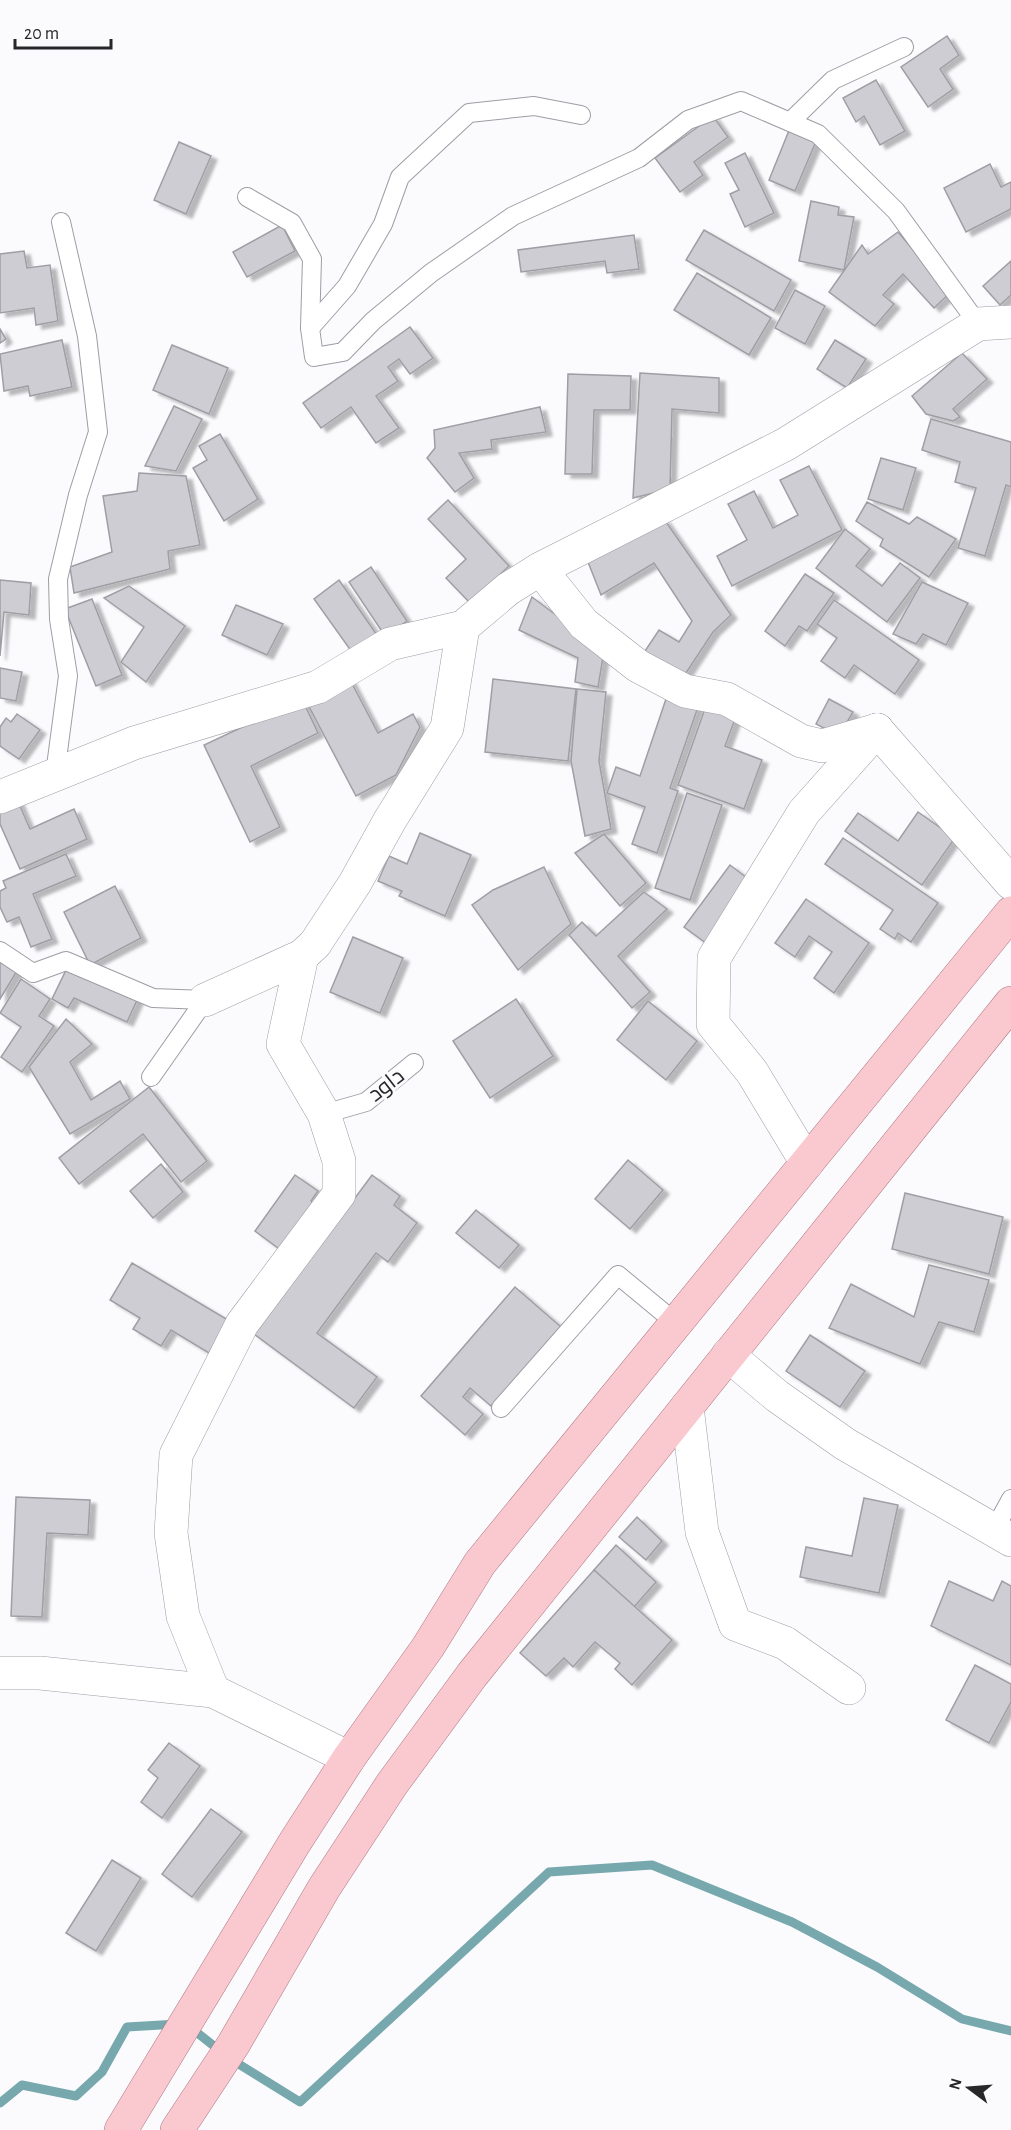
<svg xmlns="http://www.w3.org/2000/svg" width="1011" height="2130" viewBox="0 0 1011 2130" font-family="'Alegreya Sans',Cairo,sans-serif">
<style>
.lines{fill:none;stroke-linecap:round;stroke-linejoin:round}
.stream{stroke:#77a8ad;stroke-width:9}
.building{fill:#cecdd4;stroke:#a09ea5;stroke-width:1.5;filter:url(#shadow)}
.service-casing{stroke:#9e9da4;stroke-width:20}
.minor-casing{stroke:#9e9da4;stroke-width:34}
.tertiary-casing{stroke:#9e9da4;stroke-width:34}
.primary-casing{stroke:#ae7982;stroke-width:34}
.service{stroke:#fff;stroke-width:18}
.minor{stroke:#fff;stroke-width:33}
.tertiary{stroke:#fff;stroke-width:33}
.primary{stroke:#fac9d0;stroke-width:33}
.labels{text-anchor:middle;dominant-baseline:central;stroke-width:6;stroke-linejoin:round;paint-order:stroke}
.street-label{font-size:22px;fill:#27272a;stroke:#fbfbfe}
</style>
<defs>
<filter id="shadow"><feDropShadow dx="6" dy="4" stdDeviation="1.5" flood-color="#0004"/></filter>
</defs>
<rect width="100%" height="100%" fill="#fbfbfe"/>
<g class="lines">
<g class="stream">
<path d="M190,2027L229,2058L300,2102L549,1872L652,1865L792,1922L877,1967L962,2019L1011,2031"/>
<path d="M0,2103L22,2085L76,2096L102,2072L127,2027L178,2024"/>
</g>
</g>
<g class="building">
<path d="M947,36L959,55L940,69L953,89L928,107L901,67Z"/>
<path d="M876,80L905,131L880,145L864,116L856,122L843,98Z"/>
<path d="M713,116L728,137L694,162L703,175L680,192L655,158Z"/>
<path d="M790,128L817,139L795,191L769,180Z"/>
<path d="M179,142L211,156L186,214L154,200Z"/>
<path d="M745,153L774,213L745,227L730,194L739,190L725,163Z"/>
<path d="M990,164L1001,187L1011,182V209L966,232L944,188Z"/>
<path d="M811,201L839,207L838,215L854,217L844,270L799,261Z"/>
<path d="M282,225L295,251L247,277L233,252Z"/>
<path d="M704,230L791,280L774,311L686,260Z"/>
<path d="M898,232L950,293L934,308L903,274L883,295L894,304L875,326L829,292L862,245L868,254Z"/>
<path d="M634,235L639,269L607,273L605,261L521,272L518,250Z"/>
<path d="M24,251L27,268L50,265L58,321L36,325L34,308L0,313V254Z"/>
<path d="M1011,261V295L1000,305L983,286Z"/>
<path d="M697,273L771,318L749,355L674,310Z"/>
<path d="M795,290L825,306L805,344L775,328Z"/>
<path d="M410,327L433,358L410,374L399,359L388,367L398,381L376,396L399,428L376,443L351,407L321,428L303,403Z"/>
<path d="M0,329L6,339L0,343Z"/>
<path d="M62,340L72,387L30,396L28,386L4,391L0,354Z"/>
<path d="M835,340L866,359L847,388L817,369Z"/>
<path d="M172,345L228,368L209,414L153,390Z"/>
<path d="M962,353L987,379L953,409L960,417L953,421L926,414L912,396Z"/>
<path d="M640,373L719,378V413L672,409L670,489L633,498Z"/>
<path d="M568,374L631,376L630,410H594L592,474H565Z"/>
<path d="M174,406L202,419L176,471L145,466Z"/>
<path d="M540,407L546,432L491,440L492,449L459,453L474,478L455,492L427,458L435,448L434,430Z"/>
<path d="M931,419L1011,442V487L1006,485L985,556L958,548L976,488L955,482L960,462L922,450Z"/>
<path d="M220,434L258,499L224,521L193,468L207,460L199,446Z"/>
<path d="M881,458L916,468L903,510L868,499Z"/>
<path d="M809,466L842,530L732,586L717,556L747,540L728,504L754,491L773,528L798,515L780,480Z"/>
<path d="M139,473L186,476L200,545L168,551L170,569L74,593L70,567L112,552L103,496L137,491Z"/>
<path d="M448,500L509,566L470,603L446,578L466,559L428,519Z"/>
<path d="M867,502L909,524L917,517L956,539L929,577L880,546L883,539L856,521Z"/>
<path d="M664,519L731,615L713,632L682,679L643,654L659,630L679,642L692,621L654,563L601,595L588,562Z"/>
<path d="M845,529L870,549L856,566L882,586L900,563L920,578L887,622L816,568Z"/>
<path d="M371,567L407,621L385,636L349,582Z"/>
<path d="M805,574L834,593L807,631L799,626L785,646L765,631Z"/>
<path d="M0,580L31,583L29,615L4,612L0,656Z"/>
<path d="M339,580L379,638L354,655L314,599Z"/>
<path d="M922,582L968,603L946,645L923,634L916,644L893,634Z"/>
<path d="M129,586L185,626L146,682L121,662L144,627L104,598Z"/>
<path d="M532,597L604,651L598,687L575,682L578,658L519,630Z"/>
<path d="M92,599L122,675L96,686L65,609Z"/>
<path d="M834,600L919,660L895,694L854,665L845,678L821,661L837,638L817,624Z"/>
<path d="M236,605L283,624L267,655L222,635Z"/>
<path d="M0,668L22,672L16,701L0,698Z"/>
<path d="M348,676L378,733L413,714L420,727L396,775L356,796L305,699Z"/>
<path d="M493,679L576,689L568,761L485,752Z"/>
<path d="M577,689L606,692L599,761L611,829L585,836L571,761Z"/>
<path d="M668,693L699,704L670,788L678,791L657,853L632,844L645,807L607,793L616,767L640,776Z"/>
<path d="M302,699L318,733L251,766L280,827L250,842L204,745Z"/>
<path d="M829,699L853,712L839,736L816,724Z"/>
<path d="M708,700L738,711L725,746L762,760L744,809L678,785Z"/>
<path d="M17,714L40,730L19,759L0,746V727L6,718L11,722Z"/>
<path d="M687,793L722,805L690,900L655,888Z"/>
<path d="M17,799L30,829L74,809L87,839L20,869L0,824V806Z"/>
<path d="M918,812L955,838L922,885L845,831L858,813L898,841Z"/>
<path d="M420,833L471,855L445,916L399,896L402,891L378,881L389,856L407,864Z"/>
<path d="M604,834L646,883L620,906L575,853Z"/>
<path d="M843,838L938,903L911,942L898,933L895,939L880,929L893,910L825,864Z"/>
<path d="M66,854L76,876L33,894L52,939L31,947L19,917L7,922L0,907V891L6,888L3,881Z"/>
<path d="M730,865L755,884L710,946L684,927Z"/>
<path d="M544,867L571,924L518,970L472,905L493,890Z"/>
<path d="M115,886L141,938L90,965L64,912Z"/>
<path d="M644,892L667,909L618,956L650,992L632,1008L569,935L582,922L596,936Z"/>
<path d="M806,899L869,943L834,993L814,978L832,952L809,936L795,957L775,943Z"/>
<path d="M353,937L403,958L380,1013L330,992Z"/>
<path d="M0,960L17,971L0,999Z"/>
<path d="M68,966L138,998L127,1022L74,998L68,1008L52,999Z"/>
<path d="M21,979L50,999L39,1016L54,1026L22,1072L1,1057L21,1027L0,1013Z"/>
<path d="M516,999L553,1056L490,1098L453,1041Z"/>
<path d="M648,1001L697,1041L666,1080L617,1040Z"/>
<path d="M66,1019L92,1044L70,1062L91,1100L120,1081L130,1099L70,1134L29,1067Z"/>
<path d="M149,1087L207,1161L181,1182L143,1134L79,1184L59,1158Z"/>
<path d="M628,1160L663,1190L630,1229L595,1199Z"/>
<path d="M161,1164L183,1192L153,1218L130,1191Z"/>
<path d="M295,1175L318,1191L311,1201L319,1207L286,1254L255,1231Z"/>
<path d="M372,1175L400,1196L394,1205L417,1223L388,1262L376,1253L317,1333L377,1377L354,1408L254,1334Z"/>
<path d="M905,1193L1003,1217L989,1274L892,1249Z"/>
<path d="M476,1210L519,1245L499,1268L456,1233Z"/>
<path d="M132,1263L228,1320L209,1353L171,1330L161,1346L133,1329L140,1318L110,1300Z"/>
<path d="M929,1265L989,1280L974,1332L939,1322L920,1364L829,1328L851,1284L914,1317Z"/>
<path d="M515,1287L561,1327L491,1406L470,1388L463,1397L483,1414L465,1435L421,1396Z"/>
<path d="M810,1335L865,1371L840,1407L786,1371Z"/>
<path d="M16,1497L90,1500L88,1535L47,1533L42,1617L11,1616Z"/>
<path d="M864,1498L898,1505L879,1593L800,1577L806,1547L852,1556Z"/>
<path d="M637,1517L662,1541L646,1560L619,1537Z"/>
<path d="M616,1545L656,1582L634,1607L594,1570Z"/>
<path d="M594,1570L672,1640L632,1685L615,1669L620,1663L595,1642L573,1667L564,1658L546,1676L520,1653Z"/>
<path d="M949,1581L993,1601L1002,1581L1011,1586V1665L931,1626Z"/>
<path d="M975,1665L1011,1684V1702L989,1743L946,1720Z"/>
<path d="M169,1743L200,1766L162,1818L141,1802L158,1778L148,1770Z"/>
<path d="M211,1809L242,1832L192,1897L162,1874Z"/>
<path d="M112,1860L141,1878L96,1951L66,1933Z"/>
</g>
<g class="lines">
<g class="service-casing">
<g id="service">
<path d="M790,122L833,80L904,47"/>
<path d="M247,197L292,223L312,259L310,328L314,357L343,352L373,321L431,273L513,216L639,158L688,120L741,101L818,134L896,211L978,324"/>
<path d="M310,328L347,286L383,224L400,177L469,113L534,106L581,115"/>
<path d="M55,774L68,676L59,619L58,579L78,495L98,432L87,336L61,222"/>
<path d="M0,951L33,973L66,961L153,998L205,1000"/>
<path d="M151,1077L205,1000"/>
<path d="M324,1114L366,1102L414,1063"/>
<path d="M501,1408L618,1275L676,1323"/>
<path d="M993,1532L1011,1499"/>
</g>
</g>
<g class="minor-casing">
<g id="minor">
<path d="M540,569L584,624L638,666L685,691L727,699L801,741L822,746L877,730"/>
<path d="M877,730L1011,883"/>
<path d="M0,797L134,743L318,687L390,644L463,627"/>
<path d="M205,1000L302,956"/>
<path d="M807,1163L752,1072L713,1024L714,958L804,812L877,730"/>
<path d="M728,1355L777,1396L845,1444L1011,1540"/>
<path d="M687,1407L702,1532L735,1624L785,1643L849,1688"/>
<path d="M213,1691L183,1616L171,1533L176,1455L242,1324L339,1194V1161L324,1114L283,1044L302,956L315,944L355,883L390,820L447,728L463,627L508,589L540,569L786,444L978,324L1011,322"/>
</g>
</g>
<g class="tertiary-casing">
<path id="tertiary" d="M0,1673H40L213,1691L349,1758"/>
</g>
<g class="primary-casing">
<g id="primary">
<path d="M121,2130L295,1842L349,1758L428,1647L480,1563L1011,913"/>
<path d="M177,2130L233,2045L324,1888L392,1784L472,1675L1011,1003"/>
</g>
</g>
<use href="#service" class="service"/>
<use href="#minor" class="minor"/>
<use href="#tertiary" class="tertiary"/>
<use href="#primary" class="primary"/>
</g>
<g class="labels">
<g class="street-label">
<text transform="translate(386 1085) rotate(-38)">داود</text>
</g>
</g>
<g transform="translate(969 2088) rotate(286)" stroke="#fbfbfe" stroke-width="4.5" paint-order="stroke">
<path d="M0-4.5L10 22L0 15L-10 22Z" fill="#27272a"/>
<text y="-9" font-size="16" font-weight="bold" text-anchor="middle" fill="#27272a">N</text>
</g>
<path d="M15 39v9h96v-9" fill="none" stroke="#27272a" stroke-width="3"/>
<text x="24" y="39" font-size="18" fill="#27272a" stroke="#fbfbfe" stroke-width="4.5" paint-order="stroke">20 m</text>
</svg>
